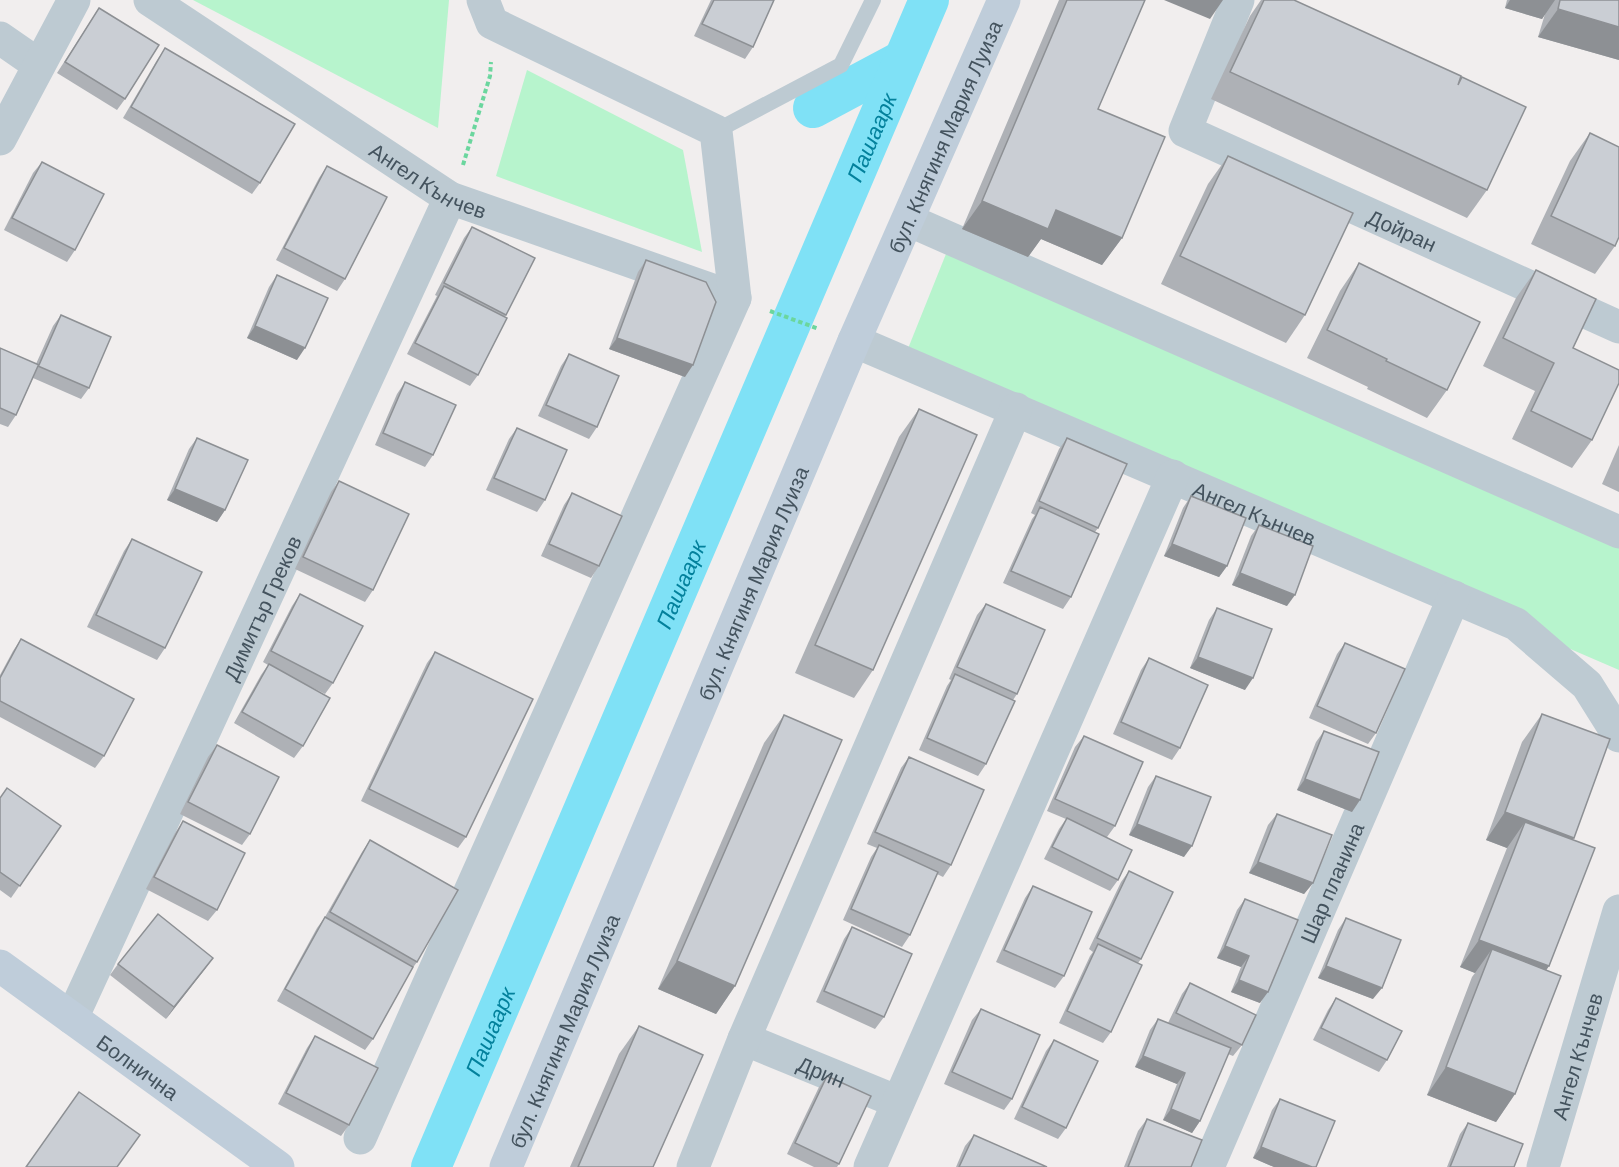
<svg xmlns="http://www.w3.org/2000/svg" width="1619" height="1167" viewBox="0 0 1619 1167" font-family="Barlow,sans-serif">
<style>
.green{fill:#b7f4cd}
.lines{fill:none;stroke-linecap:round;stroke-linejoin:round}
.canal{stroke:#7fe1f6;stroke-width:40}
.path{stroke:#6bd69e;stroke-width:4;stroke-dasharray:4.5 3;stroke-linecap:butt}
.lane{stroke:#bdcad2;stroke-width:16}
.street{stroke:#bdcad2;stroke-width:33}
.secondary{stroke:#bfcdda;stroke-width:33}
.wall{fill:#aeb1b6}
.shaded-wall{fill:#8d9094}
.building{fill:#caced4;stroke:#8d9094;stroke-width:1.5}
.labels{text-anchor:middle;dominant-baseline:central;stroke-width:5;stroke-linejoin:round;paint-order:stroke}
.street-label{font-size:21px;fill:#44535e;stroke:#fff}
.water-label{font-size:22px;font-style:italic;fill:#03819c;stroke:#fff}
</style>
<rect width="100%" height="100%" fill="#f1eeee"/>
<g class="green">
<path d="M193,0H449L438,128Z"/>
<path d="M527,70L683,150L702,252L496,176Z"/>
<path d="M952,239L1619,532V670L903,361Z"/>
</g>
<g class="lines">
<g class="canal">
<path d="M813,108L903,60"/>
<path id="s1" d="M431,1167L929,0"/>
</g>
<g class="path">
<path d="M463,165L490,76L491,62"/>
<path d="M770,311L819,329"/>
</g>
<path class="lane" d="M716,131L841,65L873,0"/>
<g class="street">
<path id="s2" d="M150,0L450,198L735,298"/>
<path id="s3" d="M1238,0L1185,131L1619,327"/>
<path d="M0,38L39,65"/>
<path d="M0,139L74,0"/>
<path d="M908,220L1619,532"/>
<path id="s4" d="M854,341L1516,624L1587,685L1619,736"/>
<path id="s5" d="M72,1018L450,198"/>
<path id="s6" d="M744,1039L898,1102"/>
<path d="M360,1138L735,298L716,131L492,23L483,0"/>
<path d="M693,1167L744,1039L1016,409"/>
<path d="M870,1167L1173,476"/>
<path id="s7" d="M1208,1167L1454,597"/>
<path id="s8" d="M1543,1167L1619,911"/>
</g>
<g class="secondary">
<path id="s9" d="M0,966L278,1167"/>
<path id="s10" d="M506,1167L854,341L1004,0"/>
</g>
</g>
<g class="wall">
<path d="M711,0H774L753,47L745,59L694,36Z"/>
<path d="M1059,0H1145L1098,109L1122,238L1102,265L1041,239L1028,257L962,229Z"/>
<path d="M1261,0H1294L1487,190L1467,218L1211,99L1250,16Z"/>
<path d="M1507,0H1619V60L1538,37L1545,14L1542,19L1505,8Z"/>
<path d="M99,8L125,99L117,110L57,73Z"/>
<path d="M165,48L260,183L252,194L123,118L157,60Z"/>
<path d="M1590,133L1615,246L1595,274L1531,244L1570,161Z"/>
<path d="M1228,156L1305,315L1286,343L1161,284L1208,184Z"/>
<path d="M42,162L75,250L67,262L4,230L33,173Z"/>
<path d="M327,166L345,279L337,291L276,260L319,178Z"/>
<path d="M472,227L535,258L505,317L478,375L470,386L407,354L437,296L435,295L464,238Z"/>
<path d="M646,260L685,377L609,349L638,272Z"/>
<path d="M1359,263L1447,390L1427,418L1367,389L1368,387L1307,358L1340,291Z"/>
<path d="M1536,270L1573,348L1592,440L1572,468L1512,439L1535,391L1483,366L1516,298Z"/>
<path d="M277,275L297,360L247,338L269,287Z"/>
<path d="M61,315L89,388L81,399L33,378L16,415L8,427L0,424V348L36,364L53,326Z"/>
<path d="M569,354L597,427L589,439L538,416L561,366Z"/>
<path d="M405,382L433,455L425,467L375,445L397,394Z"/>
<path d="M919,409L873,670L854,698L795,673L899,437Z"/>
<path d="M517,428L545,500L537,512L486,490L509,439Z"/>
<path d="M197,438L225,510L217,522L167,500L189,449Z"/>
<path d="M1067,438L1098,528L1095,532L1071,597L1063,609L1003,583L1032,519L1035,515L1031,513L1059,449Z"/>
<path d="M1619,445V492L1602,484Z"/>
<path d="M339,481L373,590L365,602L295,569L331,492Z"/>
<path d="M572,493L599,566L591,578L541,556L564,505Z"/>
<path d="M1191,496L1227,566L1219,577L1164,556L1183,508Z"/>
<path d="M1259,525L1287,606L1232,585L1251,536Z"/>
<path d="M132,539L165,648L157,660L87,627L124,551Z"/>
<path d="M300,594L333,683L325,694L299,681L303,746L294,758L234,723L261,675L268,665L263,662L292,606Z"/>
<path d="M986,604L1017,694L1013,700L986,764L978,776L919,750L947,686L951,680L949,679L977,615Z"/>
<path d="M1217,608L1245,690L1190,668L1209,620Z"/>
<path d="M21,639L104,756L95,768L0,717V675L13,651Z"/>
<path d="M1345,643L1376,733L1368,744L1309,718L1337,654Z"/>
<path d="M435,652L466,837L458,848L361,801L427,663Z"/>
<path d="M1149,658L1180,748L1172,760L1113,734L1141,670Z"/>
<path d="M1542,714L1574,838L1572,839L1549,966L1546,970L1515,1094L1496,1122L1427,1095L1472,977L1475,973L1460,967L1507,848L1486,840L1522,742Z"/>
<path d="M784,715L735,986L716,1014L658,989L764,743Z"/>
<path d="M1324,731L1352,812L1297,790L1316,742Z"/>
<path d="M1084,736L1115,826L1107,837L1118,880L1110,891L1044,859L1059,829L1066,819L1047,811L1075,747Z"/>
<path d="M217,745L250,834L242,845L180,814L208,757Z"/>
<path d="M909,757L951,865L943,877L937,874L910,935L902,947L843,920L871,857L877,848L867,844L901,768Z"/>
<path d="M1156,776L1184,857L1129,835L1148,787Z"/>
<path d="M0,798L61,826L11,898L0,890Z"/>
<path d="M1277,814L1313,883L1304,894L1249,873L1268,825Z"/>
<path d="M183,821L217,910L208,921L146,889L175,833Z"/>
<path d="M370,840L417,962L409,973L373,1039L365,1050L277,1001L317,928L325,917L362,852Z"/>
<path d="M1129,871L1141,959L1138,963L1111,1032L1103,1043L1059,1023L1090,956L1093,952L1089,949L1121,882Z"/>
<path d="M1033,886L1064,976L1055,988L996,962L1025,898Z"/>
<path d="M1245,899L1260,1003L1231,992L1241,967L1217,958L1237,910Z"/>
<path d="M1346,918L1373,999L1318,978L1338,930Z"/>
<path d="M852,927L884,1017L875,1029L816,1002L844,939Z"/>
<path d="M213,958L166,1019L110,975L118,964Z"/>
<path d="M1190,983L1242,1045L1233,1056L1228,1054L1200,1121L1192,1133L1163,1120L1177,1084L1135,1067L1150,1030L1158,1019L1168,1023L1182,994Z"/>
<path d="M1336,998L1387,1060L1379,1072L1313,1040L1328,1010Z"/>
<path d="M981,1009L1012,1099L1004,1110L944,1084L972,1020Z"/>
<path d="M639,1026L653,1167H570L619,1054Z"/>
<path d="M315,1036L349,1125L341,1136L278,1104L307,1048Z"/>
<path d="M1054,1040L1066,1128L1058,1139L1014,1119L1046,1051Z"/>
<path d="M827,1076L839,1164L837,1167H814L787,1154L819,1087Z"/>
<path d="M1280,1099L1316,1167H1274L1253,1158L1272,1110Z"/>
<path d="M1147,1119L1191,1167H1124L1138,1131Z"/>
<path d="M1468,1123L1514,1167H1447L1460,1134Z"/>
<path d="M974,1135L1047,1167H956L965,1146Z"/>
</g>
<g class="shaded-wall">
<path d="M1164,0H1223L1210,19Z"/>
<path d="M1510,0H1555L1542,19L1505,8Z"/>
<path d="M1558,9L1619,27V60L1538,37Z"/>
<path d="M982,201L1056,210L1122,238L1102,265L1041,239L1028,257L962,229Z"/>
<path d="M255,326L305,348L297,360L247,338Z"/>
<path d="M617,338L693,365L685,377L609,349Z"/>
<path d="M175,489L225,510L217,522L167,500Z"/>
<path d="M1172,544L1227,566L1219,577L1164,556Z"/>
<path d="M1240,573L1295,595L1287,606L1232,585Z"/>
<path d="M1198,657L1253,678L1245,690L1190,668Z"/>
<path d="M1305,779L1360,800L1352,812L1297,790Z"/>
<path d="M1505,812L1574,838L1554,866L1525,822L1507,848L1486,840Z"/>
<path d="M1137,824L1192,846L1184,857L1129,835Z"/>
<path d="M1258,862L1313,883L1304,894L1249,873Z"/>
<path d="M1479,940L1549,966L1530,994L1492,949L1475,973L1460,967Z"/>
<path d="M1225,946L1249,956L1241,967L1217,958Z"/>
<path d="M213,958L205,969L166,1019L174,1007Z"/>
<path d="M677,961L735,986L716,1014L658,989Z"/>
<path d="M1326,966L1382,988L1373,999L1318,978Z"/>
<path d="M1239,980L1268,992L1260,1003L1231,992Z"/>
<path d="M1143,1056L1185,1073L1177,1084L1135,1067Z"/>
<path d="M1446,1067L1515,1094L1496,1122L1427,1095Z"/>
<path d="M1171,1109L1200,1121L1192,1133L1163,1120Z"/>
<path d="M1261,1147L1312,1167H1274L1253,1158Z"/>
</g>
<g class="building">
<path d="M714,0H774L753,47L702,24Z"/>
<path d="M1067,0H1145L1098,109L1165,137L1122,238L1056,210L1048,229L982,201Z"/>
<path d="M1264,0H1294L1461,76L1458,85L1462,77L1526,107L1487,190L1230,72Z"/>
<path d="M1560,0H1619V27L1558,9Z"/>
<path d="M99,8L159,45L125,99L65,62Z"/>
<path d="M165,48L295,124L260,183L131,107Z"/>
<path d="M1590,133L1619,147V237L1615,246L1551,216Z"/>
<path d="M1228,156L1353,213L1305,315L1180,256Z"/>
<path d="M42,162L104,194L75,250L12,218Z"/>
<path d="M327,166L387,197L345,279L284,248Z"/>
<path d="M472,227L535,258L506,315L444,283Z"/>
<path d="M646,260L706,282L716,302L693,365L617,338Z"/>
<path d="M1359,263L1480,322L1447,390L1386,361L1387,359L1327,330Z"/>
<path d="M1536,270L1596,299L1573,348L1619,370V383L1592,440L1531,411L1554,363L1503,338Z"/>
<path d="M277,275L328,298L305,348L255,326Z"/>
<path d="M444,286L507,318L478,375L415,343Z"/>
<path d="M61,315L111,337L89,388L38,366L16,415L0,408V348L39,365Z"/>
<path d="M569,354L619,376L597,427L546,405Z"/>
<path d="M405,382L456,405L433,455L383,433Z"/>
<path d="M919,409L977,435L873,670L815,645Z"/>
<path d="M517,428L567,450L545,500L494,478Z"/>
<path d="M197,438L248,460L225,510L175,489Z"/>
<path d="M1067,438L1127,464L1098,528L1039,501Z"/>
<path d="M339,481L409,514L373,590L303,557Z"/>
<path d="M572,493L622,516L599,566L549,544Z"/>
<path d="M1191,496L1246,518L1227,566L1172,544Z"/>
<path d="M1040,507L1099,534L1071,597L1011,571Z"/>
<path d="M1259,525L1313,546L1295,595L1240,573Z"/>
<path d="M132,539L202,572L165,648L96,615Z"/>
<path d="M300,594L363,626L333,683L271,651Z"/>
<path d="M986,604L1045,630L1017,694L957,667Z"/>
<path d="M1217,608L1272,629L1253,678L1198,657Z"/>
<path d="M21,639L134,699L104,756L0,701V678Z"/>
<path d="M1345,643L1405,669L1376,733L1317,706Z"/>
<path d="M435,652L533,699L466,837L369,789Z"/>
<path d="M1149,658L1208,685L1180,748L1121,722Z"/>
<path d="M269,664L330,698L303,746L242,712Z"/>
<path d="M955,674L1015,701L986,764L927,738Z"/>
<path d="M1542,714L1610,739L1574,838L1505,812Z"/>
<path d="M784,715L842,740L735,986L677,961Z"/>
<path d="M1324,731L1379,752L1360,800L1305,779Z"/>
<path d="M1084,736L1143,762L1115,826L1055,799Z"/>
<path d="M217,745L279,777L250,834L188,802Z"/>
<path d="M909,757L984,790L951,865L875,832Z"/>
<path d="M1156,776L1211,797L1192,846L1137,824Z"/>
<path d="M7,788L61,826L20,886L0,872V798Z"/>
<path d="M1277,814L1332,835L1313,883L1258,862Z"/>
<path d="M1067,818L1132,850L1118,880L1052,847Z"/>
<path d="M183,821L245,853L217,910L154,877Z"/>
<path d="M1525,822L1595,848L1549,966L1479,940Z"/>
<path d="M370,840L458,890L417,962L330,912Z"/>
<path d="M879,845L938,872L910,935L851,909Z"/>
<path d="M1129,871L1173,892L1141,959L1097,938Z"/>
<path d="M1033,886L1092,912L1064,976L1004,950Z"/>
<path d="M1245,899L1298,920L1268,992L1239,980L1249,956L1225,946Z"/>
<path d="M158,914L213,958L174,1007L118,964Z"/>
<path d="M325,917L413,967L373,1039L285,989Z"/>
<path d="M1346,918L1401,940L1382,988L1326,966Z"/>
<path d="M852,927L912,954L884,1017L824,991Z"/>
<path d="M1098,944L1142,965L1111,1032L1067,1011Z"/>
<path d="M1492,949L1561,976L1515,1094L1446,1067Z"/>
<path d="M1190,983L1256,1015L1242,1045L1176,1013Z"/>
<path d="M1336,998L1402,1031L1387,1060L1321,1028Z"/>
<path d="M981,1009L1040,1035L1012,1099L952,1072Z"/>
<path d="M1158,1019L1231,1048L1200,1121L1171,1109L1185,1073L1143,1056Z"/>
<path d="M639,1026L703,1055L653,1167H578Z"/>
<path d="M315,1036L378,1068L349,1125L286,1093Z"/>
<path d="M1054,1040L1098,1061L1066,1128L1022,1107Z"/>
<path d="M827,1076L871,1096L839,1164L795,1143Z"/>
<path d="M79,1092L140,1135L117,1167H26Z"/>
<path d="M1280,1099L1335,1121L1316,1167H1312L1261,1147Z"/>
<path d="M1147,1119L1202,1140L1191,1167H1128Z"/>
<path d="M1468,1123L1523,1144L1514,1167H1450Z"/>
<path d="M974,1135L1047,1167H959Z"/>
</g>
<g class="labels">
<g class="street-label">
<text stroke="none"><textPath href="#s10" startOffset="1120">бул. Княгиня Мария Луиза</textPath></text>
<text stroke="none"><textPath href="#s2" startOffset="332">Ангел Кънчев</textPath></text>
<text stroke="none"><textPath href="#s3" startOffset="380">Дойран</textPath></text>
<text stroke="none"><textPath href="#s4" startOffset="436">Ангел Кънчев</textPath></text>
<text stroke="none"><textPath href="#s10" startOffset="634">бул. Княгиня Мария Луиза</textPath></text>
<text stroke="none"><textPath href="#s5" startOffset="452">Димитър Греков</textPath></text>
<text stroke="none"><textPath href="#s7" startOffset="310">Шар планина</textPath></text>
<text stroke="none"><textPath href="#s10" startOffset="148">бул. Княгиня Мария Луиза</textPath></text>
<text stroke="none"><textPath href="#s8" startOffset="116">Ангел Кънчев</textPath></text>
<text stroke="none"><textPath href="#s9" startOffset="171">Болнична</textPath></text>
<text stroke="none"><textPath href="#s6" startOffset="84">Дрин</textPath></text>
</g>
<g class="water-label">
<text stroke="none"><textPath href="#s1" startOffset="1120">Пашаарк</textPath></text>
<text stroke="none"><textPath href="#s1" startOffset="634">Пашаарк</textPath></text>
<text stroke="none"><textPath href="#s1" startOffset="148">Пашаарк</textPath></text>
</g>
</g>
</svg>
